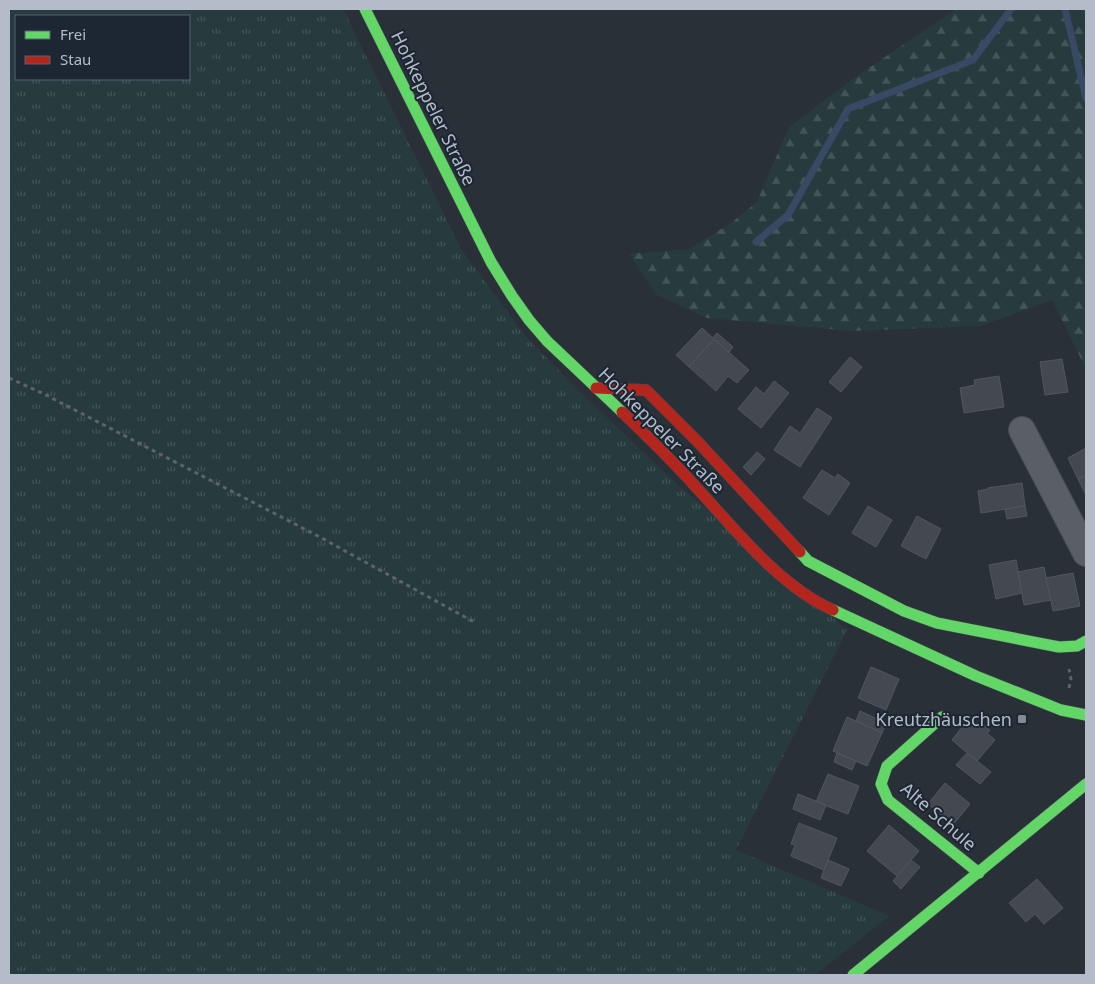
<svg xmlns="http://www.w3.org/2000/svg" width="1095" height="984" viewBox="0 0 1095 984" font-family="'Noto Sans',sans-serif">
<style>
.grass{fill:url(#grass-tufts);fill-rule:evenodd}
.forest{fill:url(#forest-firs)}
.lines{fill:none;stroke-linecap:round;stroke-linejoin:round}
.stream{stroke:#384963;stroke-width:7}
.building{fill:#444950;stroke:#52575f}
.street-casing{stroke:#484c53;stroke-width:28}
.fast-casing{stroke:#484c53;stroke-width:12}
.jam-casing{stroke:#484c53;stroke-width:12}
.path{stroke:#5d636a;stroke-width:3;stroke-dasharray:4 4;stroke-linecap:butt}
.street{stroke:#5a5e66;stroke-width:26}
.fast{stroke:#63d668;stroke-width:11}
.jam{stroke:#b3261e;stroke-width:11}
.poi-dot{fill:#848b96;stroke:#1d2633;stroke-width:2}
.labels{text-anchor:middle;dominant-baseline:central;stroke-width:4;stroke-linejoin:round;paint-order:stroke}
.street-label{font-size:18px;fill:#b4bcc9;stroke:#1d2633}
.poi-label{font-size:18px;fill:#b4bcc9;stroke:#1d2633;text-anchor:end}
</style>
<defs>
<pattern id="grass-tufts" width="24" height="20" patternUnits="userSpaceOnUse" patternTransform="scale(1.25)"><rect width="24" height="20" fill="#273a3e"/><path d="M3 7l-1-3M5 7V3M7 7l1-3M15 17l-1-3M17 17v-4M19 17l1-3" fill="none" stroke="#445559"/></pattern>
<pattern id="forest-firs" width="22" height="20" patternUnits="userSpaceOnUse" patternTransform="scale(1.25)"><rect width="22" height="20" fill="#273a3e"/><path d="M5 1l3.5 6h-7zM16 11l3.5 6h-7z" fill="#445559"/></pattern>
</defs>
<rect width="100%" height="100%" fill="#2a3038"/>
<path class="grass" d="M9,9H343L461,249L527,338L579,391L676,483L847,630L736,850L889,916L815,975H9ZM16,16H189V79H16Z"/>
<path class="forest" d="M956,9H1086V369L1052,300L980,326L853,331L707,318L657,295L629,254L689,249L731,223L757,202L789,127L854,78Z"/>
<g class="lines">
<g class="stream">
<path d="M1065,9L1086,98"/>
<path d="M756,242L788,215L848,109L973,60L1011,9"/>
</g>
</g>
<g class="building">
<path d="M702,328L713,338L717,333L733,347L729,352L714,339L689,367L676,355Z"/>
<path d="M714,339L749,370L737,383L728,376L716,391L689,367Z"/>
<path d="M850,357L862,367L841,392L829,382Z"/>
<path d="M1062,359L1068,392L1045,395L1040,362Z"/>
<path d="M999,376L1004,407L964,413L960,388L975,385L974,380Z"/>
<path d="M774,381L789,393L761,428L738,409L756,387L764,394Z"/>
<path d="M817,408L832,418L800,467L774,450L790,426L800,433Z"/>
<path d="M1086,448V475L1078,479L1068,458Z"/>
<path d="M757,452L765,459L751,475L743,467Z"/>
<path d="M822,470L835,478L838,474L850,483L829,515L803,498Z"/>
<path d="M1086,475V495L1078,479Z"/>
<path d="M1022,483L1025,506L981,513L978,491L988,489V488Z"/>
<path d="M868,506L892,520L876,547L852,533Z"/>
<path d="M1025,506L1027,516L1007,519L1005,509Z"/>
<path d="M917,516L941,529L926,559L901,546Z"/>
<path d="M1016,560L1022,593L996,599L989,565Z"/>
<path d="M1044,567L1051,600L1024,605L1018,572Z"/>
<path d="M1073,573L1080,606L1053,611L1046,578Z"/>
<path d="M871,667L899,679L886,710L858,698Z"/>
<path d="M860,711L886,723L882,733L856,721Z"/>
<path d="M847,717L882,733L867,766L833,751Z"/>
<path d="M969,718L978,725L980,722L990,730L987,733L995,740L977,761L952,740Z"/>
<path d="M837,753L856,761L852,770L834,762Z"/>
<path d="M967,753L991,772L980,784L956,765Z"/>
<path d="M828,774L859,786L848,814L816,802Z"/>
<path d="M945,783L970,804L953,825L928,804Z"/>
<path d="M798,794L826,805L820,820L793,809Z"/>
<path d="M799,823L837,838L824,870L791,856L795,845L791,844Z"/>
<path d="M889,825L919,851L897,876L867,851Z"/>
<path d="M828,860L849,869L841,886L821,878Z"/>
<path d="M911,860L920,867L901,889L893,881Z"/>
<path d="M1037,879L1063,908L1044,924L1035,914L1026,922L1009,903Z"/>
</g>
<g class="lines">
<g class="street-casing">
<path id="street" d="M1022,430L1086,553"/>
</g>
<g class="fast-casing">
<g id="fast">
<path d="M365,9L491,262L512,296L529,320L547,341L622,412"/>
<path d="M800,552L808,561L904,611L937,623L1059,647L1077,646L1086,641"/>
<path d="M833,610L976,676L1061,710L1086,715"/>
<path d="M942,717L887,766L881,784L888,800L979,873"/>
<path d="M853,975L1086,784"/>
</g>
</g>
<g class="jam-casing">
<g id="jam">
<path d="M596,388L646,390L697,441L800,552"/>
<path d="M622,412C647,436 672,460 695,486C735,529 779,586 833,610"/>
</g>
</g>
<g class="path">
<path d="M9,378L44,394L318,536L474,622"/>
<path d="M1069,688L1071,679L1069,669"/>
</g>
<use href="#street" class="street"/>
<use href="#fast" class="fast"/>
<use href="#jam" class="jam"/>
</g>
<rect class="poi-dot" x="1017" y="714" width="10" height="10" rx="2.5"/>
<g class="labels">
<g class="street-label">
<text transform="translate(434 108) rotate(64)">Hohkeppeler Straße</text>
<text transform="translate(662 430) rotate(45)">Hohkeppeler Straße</text>
<text transform="translate(939 816) rotate(41)">Alte Schule</text>
</g>
<g class="poi-label">
<text x="1012" y="719">Kreutzhäuschen</text>
</g>
</g>
<rect width="1095" height="984" fill="none" stroke="#b4bcc9" stroke-width="20"/>
<rect x="15" y="15" width="175" height="65" fill="#1d2633" stroke="#59626f"/>
<rect x="25" y="31" width="25" height="8" fill="#63d668" stroke="#59626f"/>
<text x="60" y="40" font-size="15" fill="#b4bcc9">Frei</text>
<rect x="25" y="56" width="25" height="8" fill="#b3261e" stroke="#59626f"/>
<text x="60" y="65" font-size="15" fill="#b4bcc9">Stau</text>
</svg>
